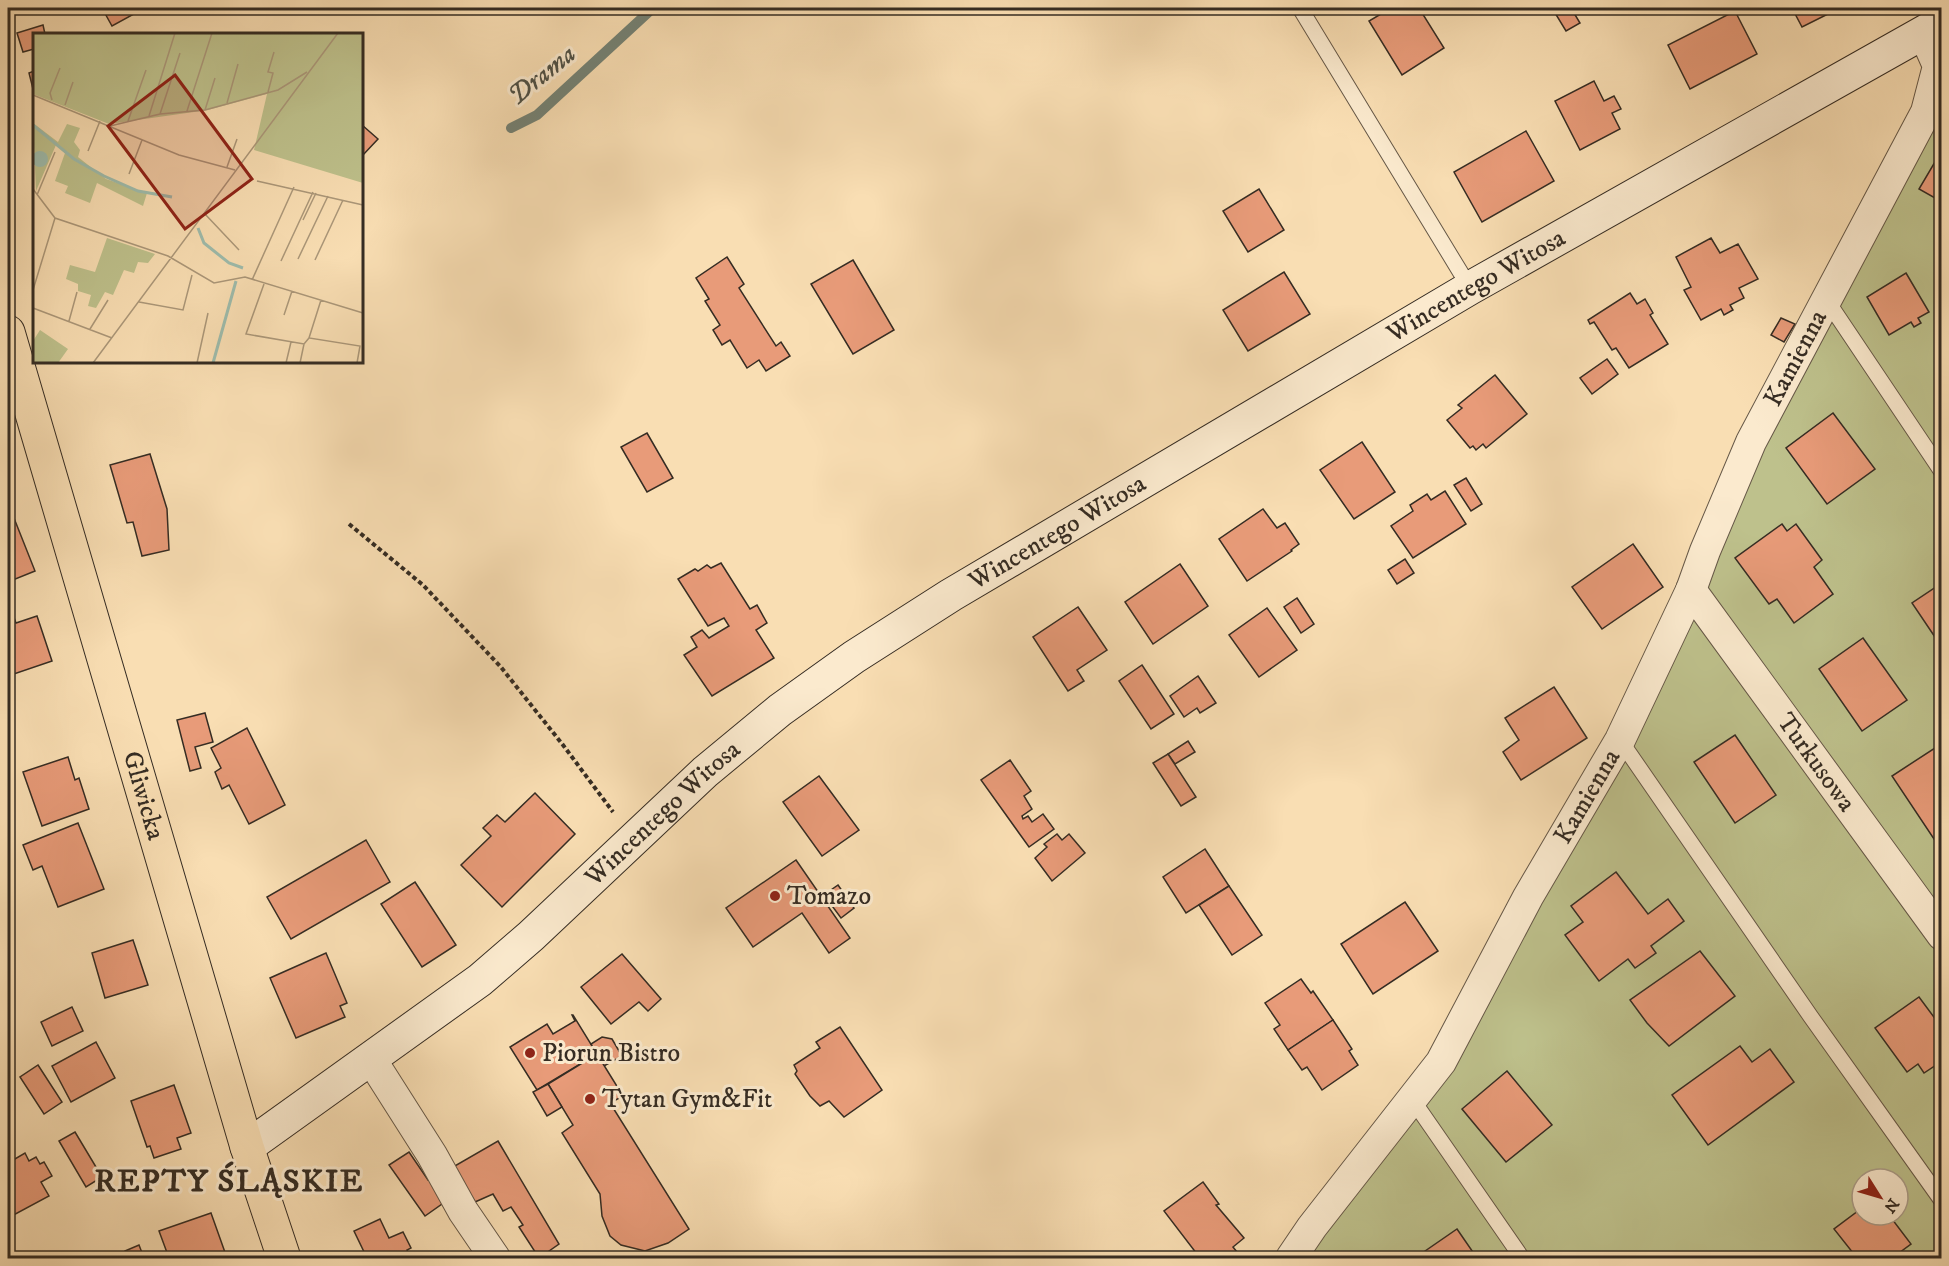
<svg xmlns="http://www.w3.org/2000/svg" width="1949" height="1266" viewBox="0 0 1949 1266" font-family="'IM FELL DW Pica',serif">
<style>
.green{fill:#bec18c;stroke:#7a7658;stroke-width:1.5;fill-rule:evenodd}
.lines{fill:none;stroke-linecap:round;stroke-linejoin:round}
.stream{stroke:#748275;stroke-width:10}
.building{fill:#e89b79;stroke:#352c23;stroke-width:1.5}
.lane-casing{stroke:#665847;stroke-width:17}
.street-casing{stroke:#665847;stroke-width:32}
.secondary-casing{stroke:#352c23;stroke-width:35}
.primary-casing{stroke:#352c23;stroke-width:35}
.path{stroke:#352c23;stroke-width:4;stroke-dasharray:4.5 3;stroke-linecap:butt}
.lane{stroke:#fbeace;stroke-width:15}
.street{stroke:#fbeace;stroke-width:30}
.secondary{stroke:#fbeace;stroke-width:33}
.primary{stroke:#f9deb3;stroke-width:33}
.poi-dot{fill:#8f2418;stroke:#fbeace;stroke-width:2}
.labels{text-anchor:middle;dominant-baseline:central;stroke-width:6;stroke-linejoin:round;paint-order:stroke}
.street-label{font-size:26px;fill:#352c23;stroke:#fbeace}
.poi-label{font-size:26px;fill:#352c23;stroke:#fbeace;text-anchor:start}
.water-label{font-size:27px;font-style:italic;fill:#4f5045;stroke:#fbeace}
.district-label{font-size:32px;font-weight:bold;letter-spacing:1.5px;fill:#352c23;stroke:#fbeace}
.inset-river{fill:none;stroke:#9ebcac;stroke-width:3}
.inset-road{fill:none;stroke:#ab9779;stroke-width:1.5}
.view{fill:#8f2418;fill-opacity:0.15;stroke:#8f2418;stroke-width:3}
.inset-edge{fill:none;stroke:#352c23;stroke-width:3}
</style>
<rect width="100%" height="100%" fill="#f9deb3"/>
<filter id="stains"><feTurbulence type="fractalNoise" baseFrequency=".00333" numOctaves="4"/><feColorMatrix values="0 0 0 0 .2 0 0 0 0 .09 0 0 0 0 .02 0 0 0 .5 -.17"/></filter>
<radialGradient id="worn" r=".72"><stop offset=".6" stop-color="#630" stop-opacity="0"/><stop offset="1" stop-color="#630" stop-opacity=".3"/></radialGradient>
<path class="green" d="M1941,78V1258H1288L1446,1037L1549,866ZM1862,1179H1898V1215H1862Z"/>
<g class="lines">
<path class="stream" d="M511,128L537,115L653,8"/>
</g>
<g class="building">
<path d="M8,8H22L8,16Z"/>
<path d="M102,8H131L134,14L112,26Z"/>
<path d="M1391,8H1419L1444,48L1402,75L1369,21Z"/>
<path d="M1552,8H1571L1580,23L1566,31Z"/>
<path d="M1792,8H1840L1802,27Z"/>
<path d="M1735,11L1757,54L1690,89L1668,45Z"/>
<path d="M43,25L45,34H34V49L23,52L17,33Z"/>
<path d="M34,71V93L29,73Z"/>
<path d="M1594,81L1604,101L1614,96L1621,109L1612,113L1620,129L1580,150L1555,101Z"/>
<path d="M362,125L378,139L363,155L362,154Z"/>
<path d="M1526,131L1554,181L1482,222L1454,172Z"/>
<path d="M1942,150V202L1919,189Z"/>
<path d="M1259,189L1284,230L1248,252L1223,211Z"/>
<path d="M1711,238L1720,253L1738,244L1758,279L1739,288L1744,298L1730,305L1733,310L1724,315L1721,309L1701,320L1684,290L1691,287L1676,257Z"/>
<path d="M727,257L744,284L739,288L776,346L781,342L790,356L766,371L759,360L747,368L730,340L722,345L713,330L720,325L705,301L709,299L696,278Z"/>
<path d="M853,260L894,330L853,354L811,284Z"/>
<path d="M1284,272L1310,314L1248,351L1223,310Z"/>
<path d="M1906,273L1929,312L1918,318L1921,323L1914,327L1911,322L1889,335L1867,297Z"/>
<path d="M1630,293L1637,304L1645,299L1653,313L1650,315L1668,344L1629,368L1616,348L1612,350L1594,322L1590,324L1588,320Z"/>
<path d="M1781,318L1795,324L1784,342L1771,335Z"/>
<path d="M1607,359L1618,374L1592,394L1580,378Z"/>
<path d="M1495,375L1527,414L1486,448L1483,444L1476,450L1473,446L1470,448L1447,420L1462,408L1458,405Z"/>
<path d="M1833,413L1875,469L1827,504L1786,448Z"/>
<path d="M647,433L673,478L647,492L621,447Z"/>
<path d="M1362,442L1395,492L1354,519L1320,470Z"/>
<path d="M150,454L167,509L169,550L142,556L133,522L127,523L110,465Z"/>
<path d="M1466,478L1482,504L1471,511L1454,485Z"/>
<path d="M1445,491L1466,524L1413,558L1391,526L1413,511L1410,505L1427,494L1431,500Z"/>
<path d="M8,503L35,571L8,582Z"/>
<path d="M1263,509L1277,528L1285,523L1299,544L1291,550L1292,551L1247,581L1219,539Z"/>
<path d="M1782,524L1787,531L1796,524L1822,560L1814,567L1833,594L1794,623L1777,599L1769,604L1735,558Z"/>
<path d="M1633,544L1663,587L1602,629L1572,587Z"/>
<path d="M1405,559L1414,573L1397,584L1388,570Z"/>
<path d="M721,563L750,609L757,605L767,623L756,630L774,658L712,696L684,655L697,647L691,637L702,630L709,638L729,626L724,618L708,626L678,579L695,569L698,571L707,565L711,568Z"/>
<path d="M1180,564L1208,606L1153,644L1125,602Z"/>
<path d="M1942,583V642L1939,643L1912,603Z"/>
<path d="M1297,598L1314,624L1301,633L1284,607Z"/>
<path d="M1078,607L1107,650L1077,670L1084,681L1068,691L1033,637Z"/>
<path d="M1267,608L1297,650L1259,677L1229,635Z"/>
<path d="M12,612L16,623L37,616L52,661L8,676V613Z"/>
<path d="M1863,638L1907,700L1862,731L1819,669Z"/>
<path d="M1142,665L1174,714L1151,729L1119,681Z"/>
<path d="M1198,676L1216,703L1200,713L1197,708L1184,717L1170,696Z"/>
<path d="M1554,687L1587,738L1521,780L1503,752L1519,740L1505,718Z"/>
<path d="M205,713L213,742L195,747L201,768L190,771L177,720Z"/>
<path d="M247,728L285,805L249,824L229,785L222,789L215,772L221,768L211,748Z"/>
<path d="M1735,735L1776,795L1735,823L1694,762Z"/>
<path d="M1188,741L1195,752L1175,764L1168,754Z"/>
<path d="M1938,746L1942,751V851L1892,776Z"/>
<path d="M1168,754L1196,797L1181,806L1153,763Z"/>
<path d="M68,757L75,780L79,778L89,809L42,826L23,772Z"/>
<path d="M1010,760L1031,791L1024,796L1032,809L1022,816L1023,819L1028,816L1032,822L1043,814L1054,829L1029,847L981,780Z"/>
<path d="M819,776L859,830L822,856L783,802Z"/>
<path d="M535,793L575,834L502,907L461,865L491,836L483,828L497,815L505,822Z"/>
<path d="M78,823L104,889L58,907L42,866L33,870L23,845Z"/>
<path d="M8,826L13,840L8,842Z"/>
<path d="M1057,834L1062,840L1069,834L1085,853L1052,881L1035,858L1047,847L1044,844Z"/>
<path d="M366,840L390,882L291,939L267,897Z"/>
<path d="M1205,849L1229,886L1186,913L1163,877Z"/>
<path d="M796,860L850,938L829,953L802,913L753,947L726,908Z"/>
<path d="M1616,872L1648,914L1668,899L1684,921L1651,946L1656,953L1635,968L1628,959L1599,981L1565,935L1583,922L1571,906Z"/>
<path d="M415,882L456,945L422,967L381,904Z"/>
<path d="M838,885L854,908L841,918L824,895Z"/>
<path d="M1229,886L1262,935L1232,955L1199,905Z"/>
<path d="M1405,902L1438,951L1373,994L1341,944Z"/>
<path d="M133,940L148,985L105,998L92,953Z"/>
<path d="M1700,951L1735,996L1669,1046L1647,1023L1630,1000Z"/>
<path d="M326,953L347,1003L340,1006L345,1017L296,1038L270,978Z"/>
<path d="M622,954L661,999L648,1011L639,1002L611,1024L581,987Z"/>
<path d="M1301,979L1311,993L1313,991L1333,1020L1288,1050L1274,1029L1280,1025L1265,1003Z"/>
<path d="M1919,997L1942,1028V1061L1924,1073L1918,1064L1907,1072L1875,1028Z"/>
<path d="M72,1007L83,1031L52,1046L41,1022Z"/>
<path d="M572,1015H573L597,1054L537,1090L510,1047L547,1024L553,1034L575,1021Z"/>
<path d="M1333,1020L1352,1049L1349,1051L1358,1065L1322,1090L1307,1067L1302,1070L1288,1050Z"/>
<path d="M840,1027L882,1090L844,1117L829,1101L820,1106L810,1096L795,1074L797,1071L794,1065L820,1048L816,1042Z"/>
<path d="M602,1037L612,1039L622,1056L604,1066L591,1044Z"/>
<path d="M96,1042L115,1078L71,1102L52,1066Z"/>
<path d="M1740,1046L1752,1062L1770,1049L1794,1082L1708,1145L1672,1095Z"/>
<path d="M597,1054L623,1096L610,1103L689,1229L668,1243L645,1251L621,1245L610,1236L602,1216L600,1194L562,1133L573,1125L548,1084Z"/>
<path d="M38,1065L62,1102L44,1114L20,1077Z"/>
<path d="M1507,1071L1552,1125L1506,1162L1462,1109Z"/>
<path d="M548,1084L562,1107L547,1116L533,1092Z"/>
<path d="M174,1085L191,1133L177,1138L181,1149L154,1158L150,1146L147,1147L131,1101Z"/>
<path d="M75,1132L102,1177L86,1187L59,1141Z"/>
<path d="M498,1141L559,1244L539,1258L519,1227L523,1225L511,1207L503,1211L493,1194L475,1202L453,1167Z"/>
<path d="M409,1152L428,1180L434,1176L449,1199L425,1216L389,1165Z"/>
<path d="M25,1153L29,1161L36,1157L40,1164L44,1162L52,1176L41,1182L49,1196L8,1218V1163Z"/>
<path d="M1203,1182L1219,1204L1216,1205L1244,1238L1233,1247L1242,1258H1200L1164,1211Z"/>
<path d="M1862,1208V1215H1889L1911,1244L1892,1258H1857L1834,1229Z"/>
<path d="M211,1213L227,1258H169L159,1231Z"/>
<path d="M380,1219L389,1238L403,1232L411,1248L407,1250L411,1258H367L354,1231Z"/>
<path d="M1457,1229L1477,1258H1415Z"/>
<path d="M139,1245L144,1258H127L125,1251Z"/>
</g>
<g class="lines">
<g class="lane-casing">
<g id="lane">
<path d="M1300,8L1470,288"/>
<path d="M1826,299L1942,472"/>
<path d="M1620,740L1811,1017L1942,1201"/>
<path d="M1412,1099L1522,1258"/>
</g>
</g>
<g class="street-casing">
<g id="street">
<path id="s1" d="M1691,590L1942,935"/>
<path d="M371,1059L432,1155L463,1211L495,1258"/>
<path id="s2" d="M1291,1258L1312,1227L1441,1062L1528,897L1620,740L1691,590L1705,551L1751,442L1926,112L1938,66L1923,32"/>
</g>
</g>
<g class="secondary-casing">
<g id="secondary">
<path id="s3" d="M247,1147L480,980L531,936L705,772L780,710L854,657L951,595L1470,288L1942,22"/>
</g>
</g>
<g class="primary-casing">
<g id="primary">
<path id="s4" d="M8,332L247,1147L284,1258"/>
</g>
</g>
<path class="path" d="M349,524L423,585L500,666L563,745L613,812"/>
<use href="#lane" class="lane"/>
<use href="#street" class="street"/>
<use href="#secondary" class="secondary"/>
<use href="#primary" class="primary"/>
</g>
<g class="poi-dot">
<circle cx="775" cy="896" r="6"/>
<circle cx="530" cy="1053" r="6"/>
<circle cx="590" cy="1099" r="6"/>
</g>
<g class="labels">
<g class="street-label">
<text stroke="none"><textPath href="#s3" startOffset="1506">Wincentego Witosa</textPath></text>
<text stroke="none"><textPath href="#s2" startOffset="1036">Kamienna</textPath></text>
<text stroke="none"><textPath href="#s3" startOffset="1020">Wincentego Witosa</textPath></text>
<text stroke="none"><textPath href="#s1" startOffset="213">Turkusowa</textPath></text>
<text stroke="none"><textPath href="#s2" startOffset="550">Kamienna</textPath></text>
<text stroke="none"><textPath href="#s4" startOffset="483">Gliwicka</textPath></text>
<text stroke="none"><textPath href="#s3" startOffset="534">Wincentego Witosa</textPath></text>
</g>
<g class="poi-label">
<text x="787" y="896">Tomazo</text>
<text x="542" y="1053">Piorun Bistro</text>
<text x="602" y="1099">Tytan Gym&amp;Fit</text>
</g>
<g class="water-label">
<text transform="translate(542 75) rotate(-39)">Drama</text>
</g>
<g class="district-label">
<text x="229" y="1182">REPTY ŚLĄSKIE</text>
</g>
</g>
<g transform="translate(33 33)">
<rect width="330" height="330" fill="#f9deb3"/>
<path d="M0,0H330V150L221,117L234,61L175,77L76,91L0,61ZM0,90L25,109L34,91L47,95L41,109L47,117L45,124L73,146L114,160L110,173L64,150L57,170L32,160L35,153L22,148L32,120L23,112L3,158ZM74,205L122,221L115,230L105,229L101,240L91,237L80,262L72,259L63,275L55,273L58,262L45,258V251L33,246L37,232L62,239ZM7,297L35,316L25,330H0V308Z" fill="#bec18c"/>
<path d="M-1 126a8 8 0 1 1 16 0a8 8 0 1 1-16 0Z" fill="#9ebcac"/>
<path class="inset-river" d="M0,92L41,126L71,143L105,158L139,164M165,195L171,210L196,230L210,235M180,330L203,248"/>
<path class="inset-road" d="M235,59L240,40L235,39L241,19M0,62L146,122L202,137M19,67L17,60L27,35M194,70L205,31M32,72L40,49M172,77L182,45M154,78L179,0M127,81L147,20M116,83L142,0M95,88L113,37M77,93L127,81L172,77L245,57L274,39M55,118L67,88M194,134L204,106M96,141L109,107M224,148L330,172M0,156L22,185L135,223L181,250L212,244L330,280M4,162L22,119M171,180L206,217M270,187L283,160M265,226L295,163M282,227L310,167M248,228L280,159M219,247L261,154M231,251L213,301L271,311L276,305M0,257L22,185M288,267L276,305L327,313L324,330M106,269L150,277L159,242M0,275L79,305M251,282L259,258M36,288L44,259M57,296L75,267M60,330L305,0M164,330L175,280M253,330L258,309M267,330L271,311"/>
<path class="view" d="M142,42L219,146L152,196L75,93Z"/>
<rect width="330" height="330" class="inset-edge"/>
</g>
<rect width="1949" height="1266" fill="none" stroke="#f9deb3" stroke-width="30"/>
<rect x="9" y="9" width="1931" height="1248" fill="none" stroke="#352c23" stroke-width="3"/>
<rect x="15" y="15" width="1919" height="1236" fill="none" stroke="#352c23" stroke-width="1.5"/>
<g transform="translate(1880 1197) rotate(127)"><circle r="28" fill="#fbeace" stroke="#ac9e8a" stroke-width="1.5"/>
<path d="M0-4.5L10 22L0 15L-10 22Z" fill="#8f2418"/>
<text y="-9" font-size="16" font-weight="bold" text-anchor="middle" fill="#352c23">N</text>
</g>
<rect width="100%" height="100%" filter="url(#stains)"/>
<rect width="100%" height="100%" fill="url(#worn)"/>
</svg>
